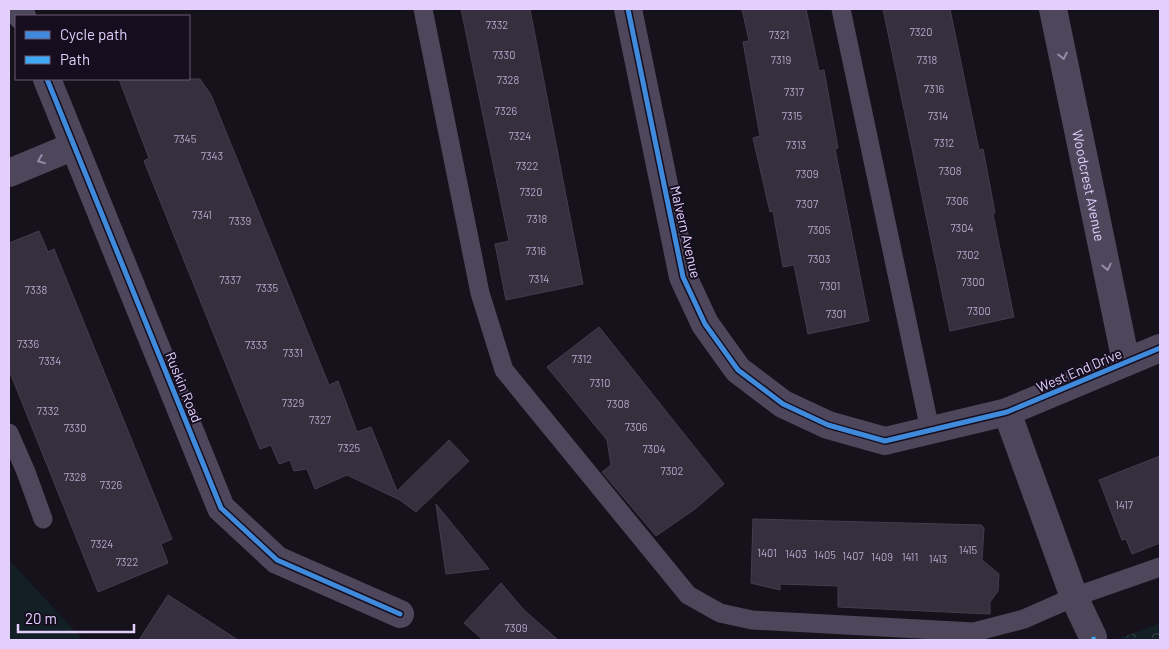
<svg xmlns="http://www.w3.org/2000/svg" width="1169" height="649" viewBox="0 0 1169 649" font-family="Barlow,sans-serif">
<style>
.forest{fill:url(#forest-crowns)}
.park{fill:#122026}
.building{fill:#362f3d;stroke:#453c4e}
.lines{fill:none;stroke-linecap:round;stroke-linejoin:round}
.service{stroke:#4e475c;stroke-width:19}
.minor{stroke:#4e475c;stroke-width:28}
.quiet{stroke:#3fa9f5;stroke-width:4;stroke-dasharray:8 4;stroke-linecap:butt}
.cycleway-casing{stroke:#160e1f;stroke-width:8}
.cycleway{stroke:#408adc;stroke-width:5}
.oneway{stroke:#988bac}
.labels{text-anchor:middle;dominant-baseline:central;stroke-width:4;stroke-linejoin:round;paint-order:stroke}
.number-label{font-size:11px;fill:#b7a7cc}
.street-label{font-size:14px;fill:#e2cffc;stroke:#160e1f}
</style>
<defs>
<pattern id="forest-crowns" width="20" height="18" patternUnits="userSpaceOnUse" patternTransform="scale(1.25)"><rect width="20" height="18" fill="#122026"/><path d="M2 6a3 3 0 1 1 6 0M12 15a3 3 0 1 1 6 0" fill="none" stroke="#343f46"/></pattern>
</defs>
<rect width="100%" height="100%" fill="#16121b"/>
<path class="forest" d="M1160,623V640H1116Z"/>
<path class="park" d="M9,560L83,640H9Z"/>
<g class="building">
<path d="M461,9H530L583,284L506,300L495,244L509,241Z"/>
<path d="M742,9H806L819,71L824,70L838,148L835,149L869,321L808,334L794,265L783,267L773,211L770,212L753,138L760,136L743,42L749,41Z"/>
<path d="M883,9H950L979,150L983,149L995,213L993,214L1014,317L950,331Z"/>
<path d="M119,79H200L211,95L329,385L338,381L357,432L371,427L397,491L449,440L469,461L416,512L400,500L347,475L315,489L307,469L294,471L290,460L279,464L271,445L260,449L144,161L149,158Z"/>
<path d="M39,231L48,252L54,249L172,539L161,544L168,563L98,592L9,370V243Z"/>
<path d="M599,327L724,484L695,509L656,536L602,472L611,465L607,440L547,367Z"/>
<path d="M1160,456V543L1132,554L1126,539L1122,540L1099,480Z"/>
<path d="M436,504L489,569L446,574Z"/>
<path d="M753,519L981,525L984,528L982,560L999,574L998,591L990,602V614L838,607V586L780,584V590L751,583Z"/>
<path d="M501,583L523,609L558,640H483L464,623Z"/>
<path d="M168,595L238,640H139Z"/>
</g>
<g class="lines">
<g class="service">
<path d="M423,9L480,293L504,370L688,595L720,613L752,620L974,632L1024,619L1074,597L1160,567"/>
<path d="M841,9L930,430"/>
<path d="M9,433L26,472L43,519"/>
</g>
<g class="minor">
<path d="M19,9L22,16"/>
<path d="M628,9L683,277L705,324L738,370L783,404L828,425L885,441L1007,412L1160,348"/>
<path id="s1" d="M1053,9L1126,362"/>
<path d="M47,79L221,508L277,560L400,614"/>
<path d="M9,173L74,146"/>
<path d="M1007,412L1074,597L1093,637"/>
</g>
<path class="quiet" d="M1093,637L1094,640"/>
<g class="cycleway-casing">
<g id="cycleway">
<path d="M628,9L683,277L705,324L738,370L783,404L828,425L885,441L1007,412L1160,348"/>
<path d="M47,79L221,508L277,560L400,614"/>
</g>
</g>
<use href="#cycleway" class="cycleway"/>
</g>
<defs><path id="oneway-chevron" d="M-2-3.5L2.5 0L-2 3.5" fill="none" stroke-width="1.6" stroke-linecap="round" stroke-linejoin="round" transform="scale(1.25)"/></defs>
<g class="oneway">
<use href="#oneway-chevron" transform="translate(1063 56) rotate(78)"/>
<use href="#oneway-chevron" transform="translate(41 160) rotate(158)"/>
<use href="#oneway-chevron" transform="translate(1107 267) rotate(78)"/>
</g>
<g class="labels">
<g class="number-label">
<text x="497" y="24">7332</text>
<text x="921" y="31">7320</text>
<text x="779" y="34">7321</text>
<text x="504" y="54">7330</text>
<text x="781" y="59">7319</text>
<text x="927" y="59">7318</text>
<text x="508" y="79">7328</text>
<text x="934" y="88">7316</text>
<text x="794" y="91">7317</text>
<text x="506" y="110">7326</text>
<text x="792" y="115">7315</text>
<text x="938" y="115">7314</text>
<text x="520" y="135">7324</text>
<text x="185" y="138">7345</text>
<text x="944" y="142">7312</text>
<text x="796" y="144">7313</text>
<text x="212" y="155">7343</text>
<text x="527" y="165">7322</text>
<text x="950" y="170">7308</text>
<text x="807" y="173">7309</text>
<text x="531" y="191">7320</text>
<text x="957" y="200">7306</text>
<text x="807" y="203">7307</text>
<text x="202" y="214">7341</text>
<text x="537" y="218">7318</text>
<text x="240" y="220">7339</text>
<text x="962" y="227">7304</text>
<text x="819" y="229">7305</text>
<text x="536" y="250">7316</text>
<text x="968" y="254">7302</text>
<text x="819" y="258">7303</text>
<text x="539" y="278">7314</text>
<text x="230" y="279">7337</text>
<text x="973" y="281">7300</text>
<text x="830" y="285">7301</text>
<text x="267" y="287">7335</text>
<text x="36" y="289">7338</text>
<text x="979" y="310">7300</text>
<text x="836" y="313">7301</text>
<text x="28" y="343">7336</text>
<text x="256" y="344">7333</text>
<text x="293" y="352">7331</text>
<text x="582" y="358">7312</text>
<text x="50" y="360">7334</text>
<text x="600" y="382">7310</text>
<text x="293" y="402">7329</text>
<text x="618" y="403">7308</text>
<text x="48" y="410">7332</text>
<text x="320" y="419">7327</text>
<text x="636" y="426">7306</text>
<text x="75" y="427">7330</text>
<text x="349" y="447">7325</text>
<text x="654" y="448">7304</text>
<text x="672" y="470">7302</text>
<text x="75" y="476">7328</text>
<text x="111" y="484">7326</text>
<text x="1124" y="504">1417</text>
<text x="102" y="543">7324</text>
<text x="968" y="549">1415</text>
<text x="767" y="552">1401</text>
<text x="796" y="553">1403</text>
<text x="825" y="554">1405</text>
<text x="853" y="555">1407</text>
<text x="882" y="556">1409</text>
<text x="910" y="556">1411</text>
<text x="938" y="558">1413</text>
<text x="127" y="561">7322</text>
<text x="516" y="627">7309</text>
</g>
<g class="street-label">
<text stroke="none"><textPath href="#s1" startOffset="180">Woodcrest Avenue</textPath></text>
<text transform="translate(686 232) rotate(77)">Malvern Avenue</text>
<text transform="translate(1079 370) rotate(-23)">West End Drive</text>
<text transform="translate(184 387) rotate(68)">Ruskin Road</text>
</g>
</g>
<rect width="1169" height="649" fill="none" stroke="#e2cffc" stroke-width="20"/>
<rect x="15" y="15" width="175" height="65" fill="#160e1f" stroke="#685b77"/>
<rect x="25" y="31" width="25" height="8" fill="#408adc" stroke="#685b77"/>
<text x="60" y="40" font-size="15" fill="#e2cffc">Cycle path</text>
<rect x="25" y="56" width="25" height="8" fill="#3fa9f5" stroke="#685b77"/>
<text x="60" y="65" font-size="15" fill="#e2cffc">Path</text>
<path d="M18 624v8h116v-8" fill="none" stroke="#e2cffc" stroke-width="2.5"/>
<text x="25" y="624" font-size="15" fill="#e2cffc" stroke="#160e1f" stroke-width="4" paint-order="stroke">20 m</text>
</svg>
